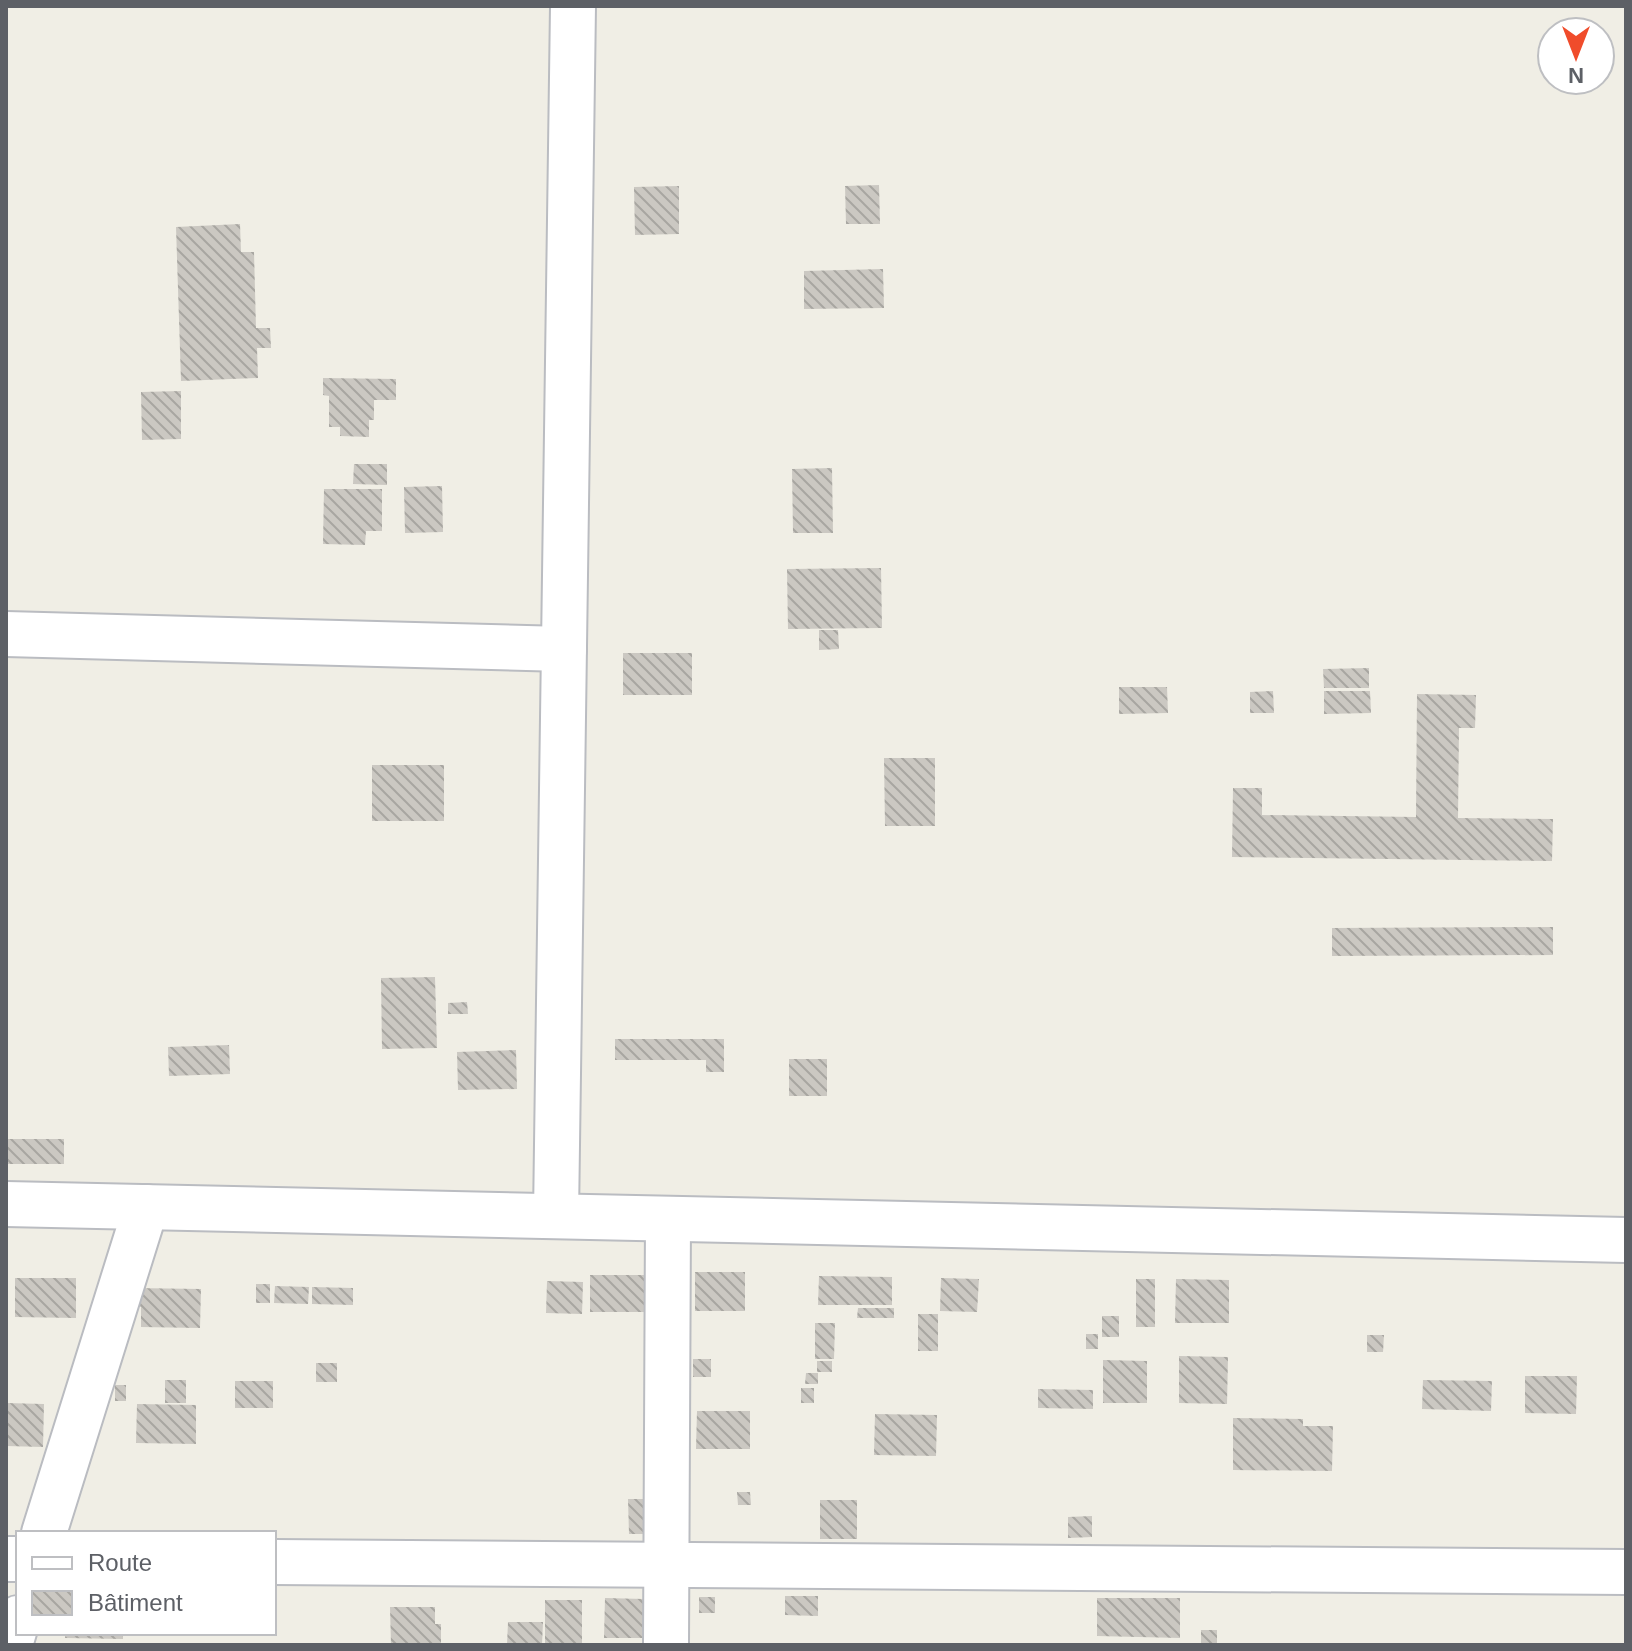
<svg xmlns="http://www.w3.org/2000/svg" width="1632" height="1651" viewBox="0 0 1632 1651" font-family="Arial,sans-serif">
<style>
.building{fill:url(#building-back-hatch)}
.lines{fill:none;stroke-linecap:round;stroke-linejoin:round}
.minor-casing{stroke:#babcc1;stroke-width:48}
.minor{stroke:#fff;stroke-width:44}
</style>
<defs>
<pattern id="building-back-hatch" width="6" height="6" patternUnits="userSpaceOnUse" patternTransform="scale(2)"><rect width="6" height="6" fill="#cbc8c2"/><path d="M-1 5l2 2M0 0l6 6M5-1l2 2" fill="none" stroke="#a8a6a1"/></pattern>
</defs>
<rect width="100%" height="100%" fill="#f0eee5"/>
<g class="building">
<path d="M879,185L880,224H846L845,186Z"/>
<path d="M679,186V234L635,235L634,187Z"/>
<path d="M240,224L241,252H254L256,328H270L271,348H257L258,378L181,381L176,227Z"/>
<path d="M883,269L884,308L804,309V271Z"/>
<path d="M323,378L396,379V400H374V420H369V437L340,436V427H329V396L323,395Z"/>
<path d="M181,391V439L142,440L141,392Z"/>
<path d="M354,464H387V485L353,484Z"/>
<path d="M832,468L833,533H793L792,469Z"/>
<path d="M442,486L443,532L405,533L404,487Z"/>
<path d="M324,489H382V531H366L365,545L323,544Z"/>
<path d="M881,568L882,628L788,629L787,569Z"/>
<path d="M819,630H838L839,649L819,650Z"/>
<rect x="623" y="653" width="69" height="42"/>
<path d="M1369,668V688H1324L1323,669Z"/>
<path d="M1119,687H1167L1168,713L1119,714Z"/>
<path d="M1273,691L1274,713H1250V692Z"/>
<path d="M1324,691H1370L1371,713L1324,714Z"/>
<path d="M1417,694L1476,695L1475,728H1459L1458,818L1553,819L1552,861L1232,857L1233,788H1262V815L1416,817Z"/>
<path d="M884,758H935V826H885Z"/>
<rect x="372" y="765" width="72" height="56"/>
<path d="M1553,927V955L1332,956V928Z"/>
<path d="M435,977L437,1048L382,1049L381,978Z"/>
<path d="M467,1002L468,1014H448V1003Z"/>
<path d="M615,1039H724V1072H706V1060H615Z"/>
<path d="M229,1045L230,1074L169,1076L168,1047Z"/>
<path d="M516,1050L517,1089L458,1090L457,1052Z"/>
<rect x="789" y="1059" width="38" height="37"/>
<rect x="6" y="1139" width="58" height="25"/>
<rect x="695" y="1272" width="50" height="39"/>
<rect x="590" y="1275" width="55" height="37"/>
<path d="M819,1276L892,1277V1305H818Z"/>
<path d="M15,1278H76V1318L15,1317Z"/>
<path d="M941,1278L979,1279L977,1312L940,1311Z"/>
<rect x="1136" y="1279" width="19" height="48"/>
<path d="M1176,1279L1229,1280V1323H1175Z"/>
<path d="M547,1281L583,1282L582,1314L546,1313Z"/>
<rect x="256" y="1284" width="14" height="19"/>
<path d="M275,1286L309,1287L308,1304L274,1303Z"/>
<path d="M312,1287L353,1288V1305L312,1304Z"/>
<path d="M134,1288L201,1289L200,1328L141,1327V1307L133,1306Z"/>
<path d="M858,1308H894V1318H857Z"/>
<rect x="918" y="1314" width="20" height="37"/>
<rect x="1102" y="1316" width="17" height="21"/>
<path d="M815,1323H835L834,1359H815Z"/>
<rect x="1086" y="1334" width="12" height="15"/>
<path d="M1367,1335H1384L1383,1352H1367Z"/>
<path d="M1179,1356L1228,1357L1227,1404L1179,1403Z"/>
<rect x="693" y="1359" width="18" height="18"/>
<path d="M1103,1360L1147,1361V1403H1103Z"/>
<rect x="817" y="1361" width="15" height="11"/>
<rect x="316" y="1363" width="21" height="19"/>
<path d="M806,1373H818V1384H805Z"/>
<path d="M1525,1376H1577L1576,1414L1525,1413Z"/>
<rect x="165" y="1380" width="21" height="23"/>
<path d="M1423,1380L1492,1381L1491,1411L1422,1409Z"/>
<rect x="235" y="1381" width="38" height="27"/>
<rect x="115" y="1385" width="11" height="16"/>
<rect x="801" y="1388" width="13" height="15"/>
<path d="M1038,1389L1093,1390V1409L1038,1408Z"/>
<path d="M6,1403L44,1404L43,1447L6,1446Z"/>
<path d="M137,1404L196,1405V1444L136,1443Z"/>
<path d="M697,1411H750V1449H696Z"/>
<path d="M875,1414L937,1415L936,1456L874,1455Z"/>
<path d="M1233,1418L1303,1419V1426H1333L1332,1471L1233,1470Z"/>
<path d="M737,1492H750L751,1505H738Z"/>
<path d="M628,1499H644L645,1534H629Z"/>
<rect x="820" y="1500" width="37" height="39"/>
<path d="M1092,1516V1537L1068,1538V1517Z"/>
<path d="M785,1596H818V1616L785,1615Z"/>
<rect x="699" y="1597" width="16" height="16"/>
<path d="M605,1598L644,1599L643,1638H604Z"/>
<path d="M1097,1598H1180V1638L1097,1636Z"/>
<rect x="545" y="1600" width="37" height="45"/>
<path d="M390,1607H435V1624H441V1645H391Z"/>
<path d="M508,1622H543L542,1645H507Z"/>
<rect x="1201" y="1630" width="16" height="15"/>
<path d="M66,1633H123V1639L65,1638Z"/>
</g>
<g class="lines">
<g class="minor-casing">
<g id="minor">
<path d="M6,634L564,649"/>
<path d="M6,1204L1626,1240"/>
<path d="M556,1216L573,6"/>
<path d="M44,1533L146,1207"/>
<path d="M6,1559H18"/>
<path d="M274,1562L1626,1572"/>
<path d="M10,1645L18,1618"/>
<path d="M666,1645L668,1219"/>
</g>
</g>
<use href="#minor" class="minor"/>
</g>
<rect width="1632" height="1651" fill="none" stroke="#5d6066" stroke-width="16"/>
<rect x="16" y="1531" width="260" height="104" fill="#ffffff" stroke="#bebfc2" stroke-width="2"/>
<rect x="32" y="1557" width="40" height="12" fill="#ffffff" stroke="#bebfc2" stroke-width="2"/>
<text x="88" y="1571" font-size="24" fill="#5d6066">Route</text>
<rect x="32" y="1591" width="40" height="24" fill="url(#building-back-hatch)" stroke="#bebfc2" stroke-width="2"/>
<text x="88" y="1611" font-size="24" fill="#5d6066">Bâtiment</text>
<g transform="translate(1576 56) rotate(180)"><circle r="38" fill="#ffffff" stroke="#bebfc2" stroke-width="2"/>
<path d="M0-6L14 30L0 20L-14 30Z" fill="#f04c2b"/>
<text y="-12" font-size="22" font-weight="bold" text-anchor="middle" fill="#5d6066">N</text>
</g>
</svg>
